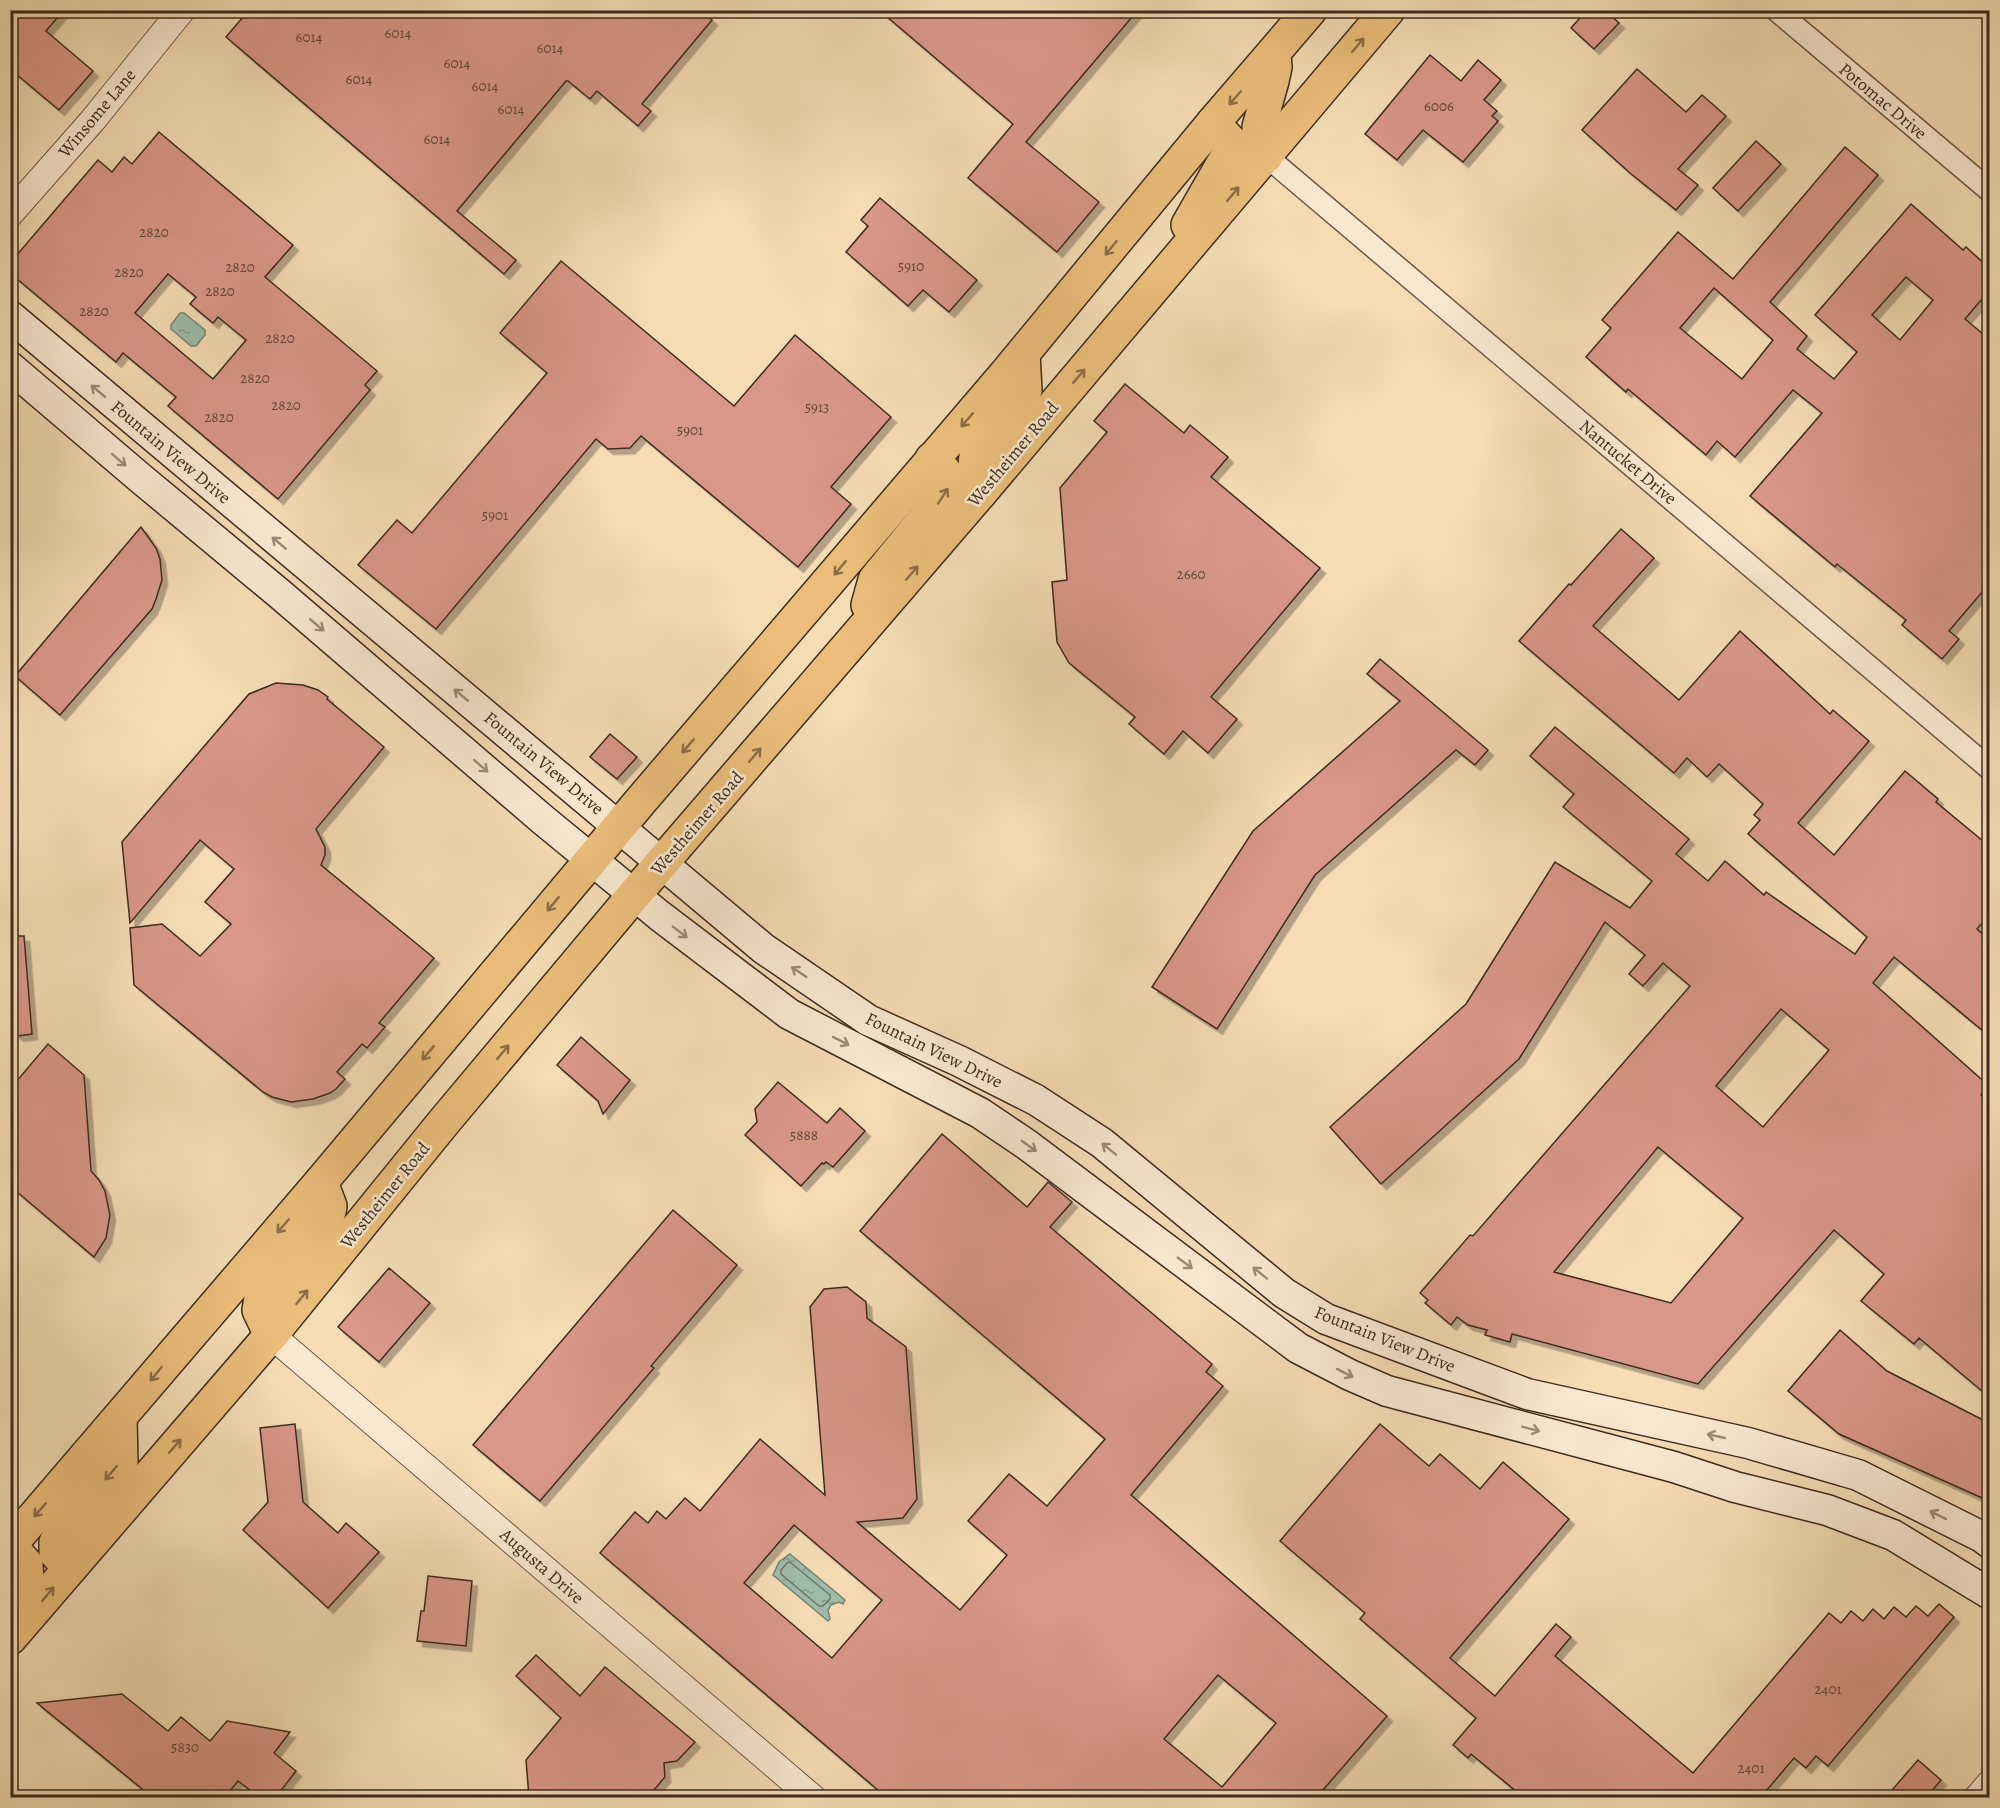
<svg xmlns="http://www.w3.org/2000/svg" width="2000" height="1808" viewBox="0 0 2000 1808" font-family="Alegreya,serif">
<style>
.water{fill:url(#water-ripples);stroke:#778272;stroke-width:1.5}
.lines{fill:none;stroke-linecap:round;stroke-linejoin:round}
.shore{stroke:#6d7464;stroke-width:1.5}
.building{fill:#d99787;stroke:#3d2b1e;stroke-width:1.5;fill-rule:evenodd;filter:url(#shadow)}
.minor-casing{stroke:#6b5744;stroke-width:24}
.tertiary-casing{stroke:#6b5744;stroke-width:28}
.secondary-casing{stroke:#3d2b1e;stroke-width:33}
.primary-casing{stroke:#3d2b1e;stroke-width:36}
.minor{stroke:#f8e8cf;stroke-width:21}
.tertiary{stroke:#f8e8cf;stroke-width:26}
.secondary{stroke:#f8e8cf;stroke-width:30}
.primary{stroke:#eabe7a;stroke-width:33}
.oneway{stroke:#8b6d47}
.oneway2{stroke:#9a8a76}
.labels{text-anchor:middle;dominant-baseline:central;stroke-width:5;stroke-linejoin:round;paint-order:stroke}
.number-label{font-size:15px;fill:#644638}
.street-label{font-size:18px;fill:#3d2b1e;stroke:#f8e8cf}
</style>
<defs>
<pattern id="water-ripples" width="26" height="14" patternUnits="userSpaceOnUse" patternTransform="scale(1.5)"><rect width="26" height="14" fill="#9dbcaa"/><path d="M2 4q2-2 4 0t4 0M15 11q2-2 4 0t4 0" fill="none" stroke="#81998a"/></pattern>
<filter id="shadow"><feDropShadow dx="5.5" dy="5.5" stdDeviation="0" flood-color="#0004"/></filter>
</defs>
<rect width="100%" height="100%" fill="#f5dcb5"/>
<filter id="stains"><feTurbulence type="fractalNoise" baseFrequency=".00333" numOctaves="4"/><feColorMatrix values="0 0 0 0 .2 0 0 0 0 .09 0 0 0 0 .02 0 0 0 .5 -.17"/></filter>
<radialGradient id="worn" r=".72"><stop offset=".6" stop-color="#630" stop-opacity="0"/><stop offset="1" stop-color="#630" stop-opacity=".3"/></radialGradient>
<g class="water">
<path d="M180,313H184L205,330V335L196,346H191L171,329V325Z"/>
<path d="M790,1554L845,1600L843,1604L839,1602L831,1605L828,1610L830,1619L828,1621L773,1575L779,1562Z"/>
</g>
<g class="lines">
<path class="shore" d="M788,1562L791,1563L830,1595V1599L823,1606H819L781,1574V1570Z"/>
</g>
<g class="building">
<path d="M10,10H64L46,31L93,71L59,110L10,69Z"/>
<path d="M249,10H701L712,20L642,104L651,111L638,126L597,91L590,99L568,81H566L457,211L516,260L504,274L226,37Z"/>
<path d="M879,10H1138L1026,142L1099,202L1057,252L968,178L1013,124Z"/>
<path d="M1587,10H1605L1619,23L1594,49L1571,28Z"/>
<path d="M1430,55L1461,81L1478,60L1501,80L1484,100L1497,111L1492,116L1498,121L1463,162L1423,130L1397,160L1365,134Z"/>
<path d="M1637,69L1686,112L1702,95L1726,116L1678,169L1698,185L1676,210L1630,173L1582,130Z"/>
<path d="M159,132L293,245L265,277L377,371L365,385L370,390L278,499L168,406L176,397L123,353L116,362L10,273V263L98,160L112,172L124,157L132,164ZM168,274L196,297L190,304L213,323L218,317L246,340L213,379L135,313Z"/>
<path d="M1756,141L1781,164L1738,211L1713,188Z"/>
<path d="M1845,147L1878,175L1770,302L1807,336L1797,349L1834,379L1857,352L1815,315L1911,204L1963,250L1966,247L1989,268V291L1965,319L1989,339V584L1949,631L1959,639L1942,659L1902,625L1906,620L1837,564L1835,567L1750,496L1822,413L1793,390L1735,457L1717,441L1706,455L1628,389L1626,392L1586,357L1611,328L1602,320L1678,232L1733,279ZM1906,277L1933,300L1900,340L1872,315ZM1714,288L1773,340L1742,379L1680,328Z"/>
<path d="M880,198L977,280L949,312L923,290L908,306L846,252L868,226L861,220Z"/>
<path d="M561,261L734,406L795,335L891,417L831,487L851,504L798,567L641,436L630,448L608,449L596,439L436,629L358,565L397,520L412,533L547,373L500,333Z"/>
<path d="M1125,384L1184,433L1190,425L1228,457L1211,477L1320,568L1211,697L1237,719L1208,753L1183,731L1164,754L1129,724L1135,717L1069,663L1057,642L1052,582L1067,580L1060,488L1107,432L1094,421Z"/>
<path d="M141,527L156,548L160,559L162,580L156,599L152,609L60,715L15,676Z"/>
<path d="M1621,529L1654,558L1593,626L1679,700L1740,631L1830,714L1833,710L1869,741L1798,823L1834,855L1905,771L1938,799L1936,802L1989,846V915L1977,929L1989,940V1036L1894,957L1873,983L1989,1086L1981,1095L1989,1102V1397L1919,1338L1914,1344L1861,1301L1884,1274L1834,1230L1698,1384L1512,1334L1510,1342L1485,1335L1487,1330L1468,1325L1457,1317L1451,1325L1425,1303L1428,1300L1420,1293L1470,1235L1473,1236L1690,986L1663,963L1643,986L1629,974L1645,955L1605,922L1519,1059L1381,1184L1330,1127L1466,1004L1555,862L1630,908L1652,881L1563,807L1574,794L1530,756L1555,727L1689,839L1676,854L1708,881L1725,861L1764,895L1766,892L1855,954L1867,937L1748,834L1760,820L1754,815L1763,804L1719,764L1707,777L1687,758L1674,773L1519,641L1569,584L1571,585ZM1781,1009L1829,1050L1763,1127L1716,1086ZM1658,1147L1743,1218L1671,1303L1554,1272Z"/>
<path d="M1380,659L1488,750L1475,765L1456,750L1315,875L1217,1029L1152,987L1253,831L1400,701L1367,674Z"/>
<path d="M276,683L303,685L318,690L328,697L327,699L384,747L316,829L325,847V855L321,865L434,958L379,1023L385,1027L367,1048L362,1044L337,1072L345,1079L336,1089L330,1093L313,1099L291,1102L272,1097L263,1092L134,985L130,928L162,924L200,956L231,924L205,902L234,869L200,840L130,923L122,842L249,694Z"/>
<path d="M610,734L637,757L617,779L590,757Z"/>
<path d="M10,936H24L32,1034L18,1036L10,1029Z"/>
<path d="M581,1037L630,1080L603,1114L598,1101L557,1065Z"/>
<path d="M48,1044L84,1075L91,1171L99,1180L105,1191L110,1215L106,1238L94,1257L10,1186V1089Z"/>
<path d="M778,1082L827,1123L840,1108L865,1131L833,1167L826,1162L824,1164L822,1163L801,1186L745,1135L757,1122L755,1109Z"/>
<path d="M942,1134L1027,1207L1048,1182L1072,1202L1050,1227L1212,1364L1206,1372L1223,1386L1131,1495L1387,1716L1317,1797H886L600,1553L635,1512L648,1523L657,1511L666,1519L685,1498L700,1511L760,1439L825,1495L810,1307L824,1289L847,1287L866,1302L867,1318L906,1347L917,1499L903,1518L857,1522L960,1610L1007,1555L968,1521L1009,1474L1047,1506L1105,1439L860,1231ZM794,1525L882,1600L832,1658L744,1583ZM1218,1675L1276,1723L1222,1787L1164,1739Z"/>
<path d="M673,1210L737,1265L651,1366L654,1368L540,1501L473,1445Z"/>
<path d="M389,1268L430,1303L379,1362L338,1327Z"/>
<path d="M1840,1330L1887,1371L1989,1423V1501L1839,1434L1788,1391Z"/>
<path d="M295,1424L303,1502L338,1533L346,1523L379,1552L328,1608L243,1530L268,1502L260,1428Z"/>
<path d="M1380,1424L1429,1466L1440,1454L1480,1489L1503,1462L1569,1519L1450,1658L1495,1696L1556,1624L1571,1637L1555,1656L1693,1773L1829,1613L1841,1623L1851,1611L1863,1621L1873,1609L1884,1619L1894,1607L1906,1617L1916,1606L1928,1616L1939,1604L1954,1617L1828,1766L1816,1756L1806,1768L1794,1758L1761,1797H1523L1471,1754L1468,1758L1453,1745L1476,1718L1360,1619L1365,1613L1280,1541Z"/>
<path d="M428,1576L472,1581L466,1646L417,1641L421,1611H424Z"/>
<path d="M536,1655L580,1696L605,1667L695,1742L677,1761L664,1763L665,1777L648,1797H529L526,1760L561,1718L516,1676Z"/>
<path d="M122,1694L168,1731L181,1717L210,1741L227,1721L290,1732L274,1753L296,1771L276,1797H259L238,1781L225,1797H152L37,1703Z"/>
<path d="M1918,1760L1941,1780L1927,1797H1886Z"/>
</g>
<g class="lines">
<g class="minor-casing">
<g id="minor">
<path d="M1776,10L1990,191"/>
<path d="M1266,156L1990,769"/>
</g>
</g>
<g class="tertiary-casing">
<g id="tertiary">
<path d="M10,214L93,120L182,10"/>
<path d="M271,1335L813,1798"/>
<path d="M1977,1798L1990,1783"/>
</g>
</g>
<g class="secondary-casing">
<g id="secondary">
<path d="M10,316L764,949L868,1020L959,1061L1036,1100L1102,1143L1284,1293L1326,1319L1527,1394L1748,1443L1858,1475L1982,1537L1990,1543"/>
<path d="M10,367L139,477L281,595L542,819L660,916L789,1014L980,1113L1026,1144L1298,1348L1350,1375L1387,1391L1674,1467L1735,1487L1827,1510L1893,1535L1990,1594"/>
</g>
</g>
<g class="primary-casing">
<g id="primary">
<path d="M1266,156L1259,140V127L1272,81L1275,67L1274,54"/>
<path d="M1188,225L1231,150L1230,141L1213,123"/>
<path d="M980,493C976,476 972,463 979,446L1025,390L1023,354"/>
<path d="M868,605L875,580L947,492C952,474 944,471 932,459"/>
<path d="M271,1335L259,1310L261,1298L329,1212L330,1206L321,1182"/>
<path d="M10,1545L321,1182L639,803L1005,375L1213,123L1310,10"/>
<path d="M10,1546L26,1564L27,1581L10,1601"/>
<path d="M70,1568L56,1553V1542L61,1533L121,1462L120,1418"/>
<path d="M10,1638L271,1335L443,1123L634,895L980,493L1388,10"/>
</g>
</g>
<use href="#minor" class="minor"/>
<use href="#tertiary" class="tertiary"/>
<use href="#secondary" class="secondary"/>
<use href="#primary" class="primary"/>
</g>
<defs><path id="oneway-shaft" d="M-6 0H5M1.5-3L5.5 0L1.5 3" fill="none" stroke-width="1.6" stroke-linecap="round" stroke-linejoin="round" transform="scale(1.5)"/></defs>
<g class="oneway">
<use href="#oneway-shaft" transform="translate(1358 45) rotate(-50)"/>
<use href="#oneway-shaft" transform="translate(1235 98) rotate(131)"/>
<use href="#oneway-shaft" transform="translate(1233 194) rotate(-50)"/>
<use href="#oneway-shaft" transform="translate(1111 248) rotate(129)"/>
<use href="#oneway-shaft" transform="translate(1079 376) rotate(-50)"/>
<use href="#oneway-shaft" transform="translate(967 420) rotate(131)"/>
<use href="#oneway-shaft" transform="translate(943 496) rotate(-57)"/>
<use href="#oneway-shaft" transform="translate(840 568) rotate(130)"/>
<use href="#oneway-shaft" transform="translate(912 573) rotate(-49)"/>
<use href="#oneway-shaft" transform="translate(688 746) rotate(131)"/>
<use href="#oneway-shaft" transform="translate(755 755) rotate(-49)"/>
<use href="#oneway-shaft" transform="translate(553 904) rotate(130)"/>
<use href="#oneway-shaft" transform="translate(503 1052) rotate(-50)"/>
<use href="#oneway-shaft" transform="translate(428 1053) rotate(130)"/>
<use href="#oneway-shaft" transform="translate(283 1226) rotate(131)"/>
<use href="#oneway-shaft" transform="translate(302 1297) rotate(-51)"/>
<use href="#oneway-shaft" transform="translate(156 1374) rotate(129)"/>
<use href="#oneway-shaft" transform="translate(175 1446) rotate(-49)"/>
<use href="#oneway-shaft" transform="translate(111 1473) rotate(130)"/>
<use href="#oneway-shaft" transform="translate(40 1510) rotate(131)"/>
<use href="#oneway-shaft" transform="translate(48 1594) rotate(-50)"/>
</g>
<g class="oneway2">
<use href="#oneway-shaft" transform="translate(98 391) rotate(-140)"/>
<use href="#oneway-shaft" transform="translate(119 460) rotate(41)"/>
<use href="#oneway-shaft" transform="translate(279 543) rotate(-140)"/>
<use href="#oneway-shaft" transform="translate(317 625) rotate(40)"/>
<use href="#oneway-shaft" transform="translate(461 695) rotate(-140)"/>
<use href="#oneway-shaft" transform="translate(481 766) rotate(41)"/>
<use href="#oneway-shaft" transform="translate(680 932) rotate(37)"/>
<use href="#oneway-shaft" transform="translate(799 972) rotate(-146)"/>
<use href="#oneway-shaft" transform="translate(841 1041) rotate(27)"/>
<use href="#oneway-shaft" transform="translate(1029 1146) rotate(36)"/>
<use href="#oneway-shaft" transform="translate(1109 1149) rotate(-141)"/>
<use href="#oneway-shaft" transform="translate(1185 1263) rotate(37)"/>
<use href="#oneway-shaft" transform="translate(1260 1273) rotate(-141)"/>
<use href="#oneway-shaft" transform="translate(1345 1373) rotate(27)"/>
<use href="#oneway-shaft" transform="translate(1531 1429) rotate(15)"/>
<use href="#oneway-shaft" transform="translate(1716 1436) rotate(-167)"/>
<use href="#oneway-shaft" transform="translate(1938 1515) rotate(-153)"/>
</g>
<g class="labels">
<g class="number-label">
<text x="398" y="33">6014</text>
<text x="309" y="37">6014</text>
<text x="550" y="48">6014</text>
<text x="457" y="63">6014</text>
<text x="359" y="79">6014</text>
<text x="485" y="86">6014</text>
<text x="1439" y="106">6006</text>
<text x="511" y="109">6014</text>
<text x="437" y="139">6014</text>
<text x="154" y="232">2820</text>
<text x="911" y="266">5910</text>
<text x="240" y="267">2820</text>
<text x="129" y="272">2820</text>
<text x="220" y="291">2820</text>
<text x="94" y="311">2820</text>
<text x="280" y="338">2820</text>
<text x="255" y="378">2820</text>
<text x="286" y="405">2820</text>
<text x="817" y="407">5913</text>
<text x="219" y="417">2820</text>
<text x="690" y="430">5901</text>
<text x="495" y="515">5901</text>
<text x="1191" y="574">2660</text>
<text x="804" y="1135">5888</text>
<text x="1828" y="1689">2401</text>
<text x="185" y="1747">5830</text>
<text x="1751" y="1768">2401</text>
</g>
<g class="street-label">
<text transform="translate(1883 101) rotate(40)">Potomac Drive</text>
<text transform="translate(97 113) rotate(-50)">Winsome Lane</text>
<text transform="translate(171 452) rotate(40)">Fountain View Drive</text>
<text transform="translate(1013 454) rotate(-50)">Westheimer Road</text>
<text transform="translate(1628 462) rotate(40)">Nantucket Drive</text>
<text transform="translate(544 763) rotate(40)">Fountain View Drive</text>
<text transform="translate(697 823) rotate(-49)">Westheimer Road</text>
<text transform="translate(934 1050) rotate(26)">Fountain View Drive</text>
<text transform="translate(385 1195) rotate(-51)">Westheimer Road</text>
<text transform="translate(1385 1339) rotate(22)">Fountain View Drive</text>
<text transform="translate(542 1566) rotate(41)">Augusta Drive</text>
</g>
</g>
<rect width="2000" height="1808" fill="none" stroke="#f5dcb5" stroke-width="36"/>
<rect x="12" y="12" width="1976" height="1784" fill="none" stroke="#3d2b1e" stroke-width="3"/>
<rect x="18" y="18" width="1964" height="1772" fill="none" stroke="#3d2b1e" stroke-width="1.5"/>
<rect width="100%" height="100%" filter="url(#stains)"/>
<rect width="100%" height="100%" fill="url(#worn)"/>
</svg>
